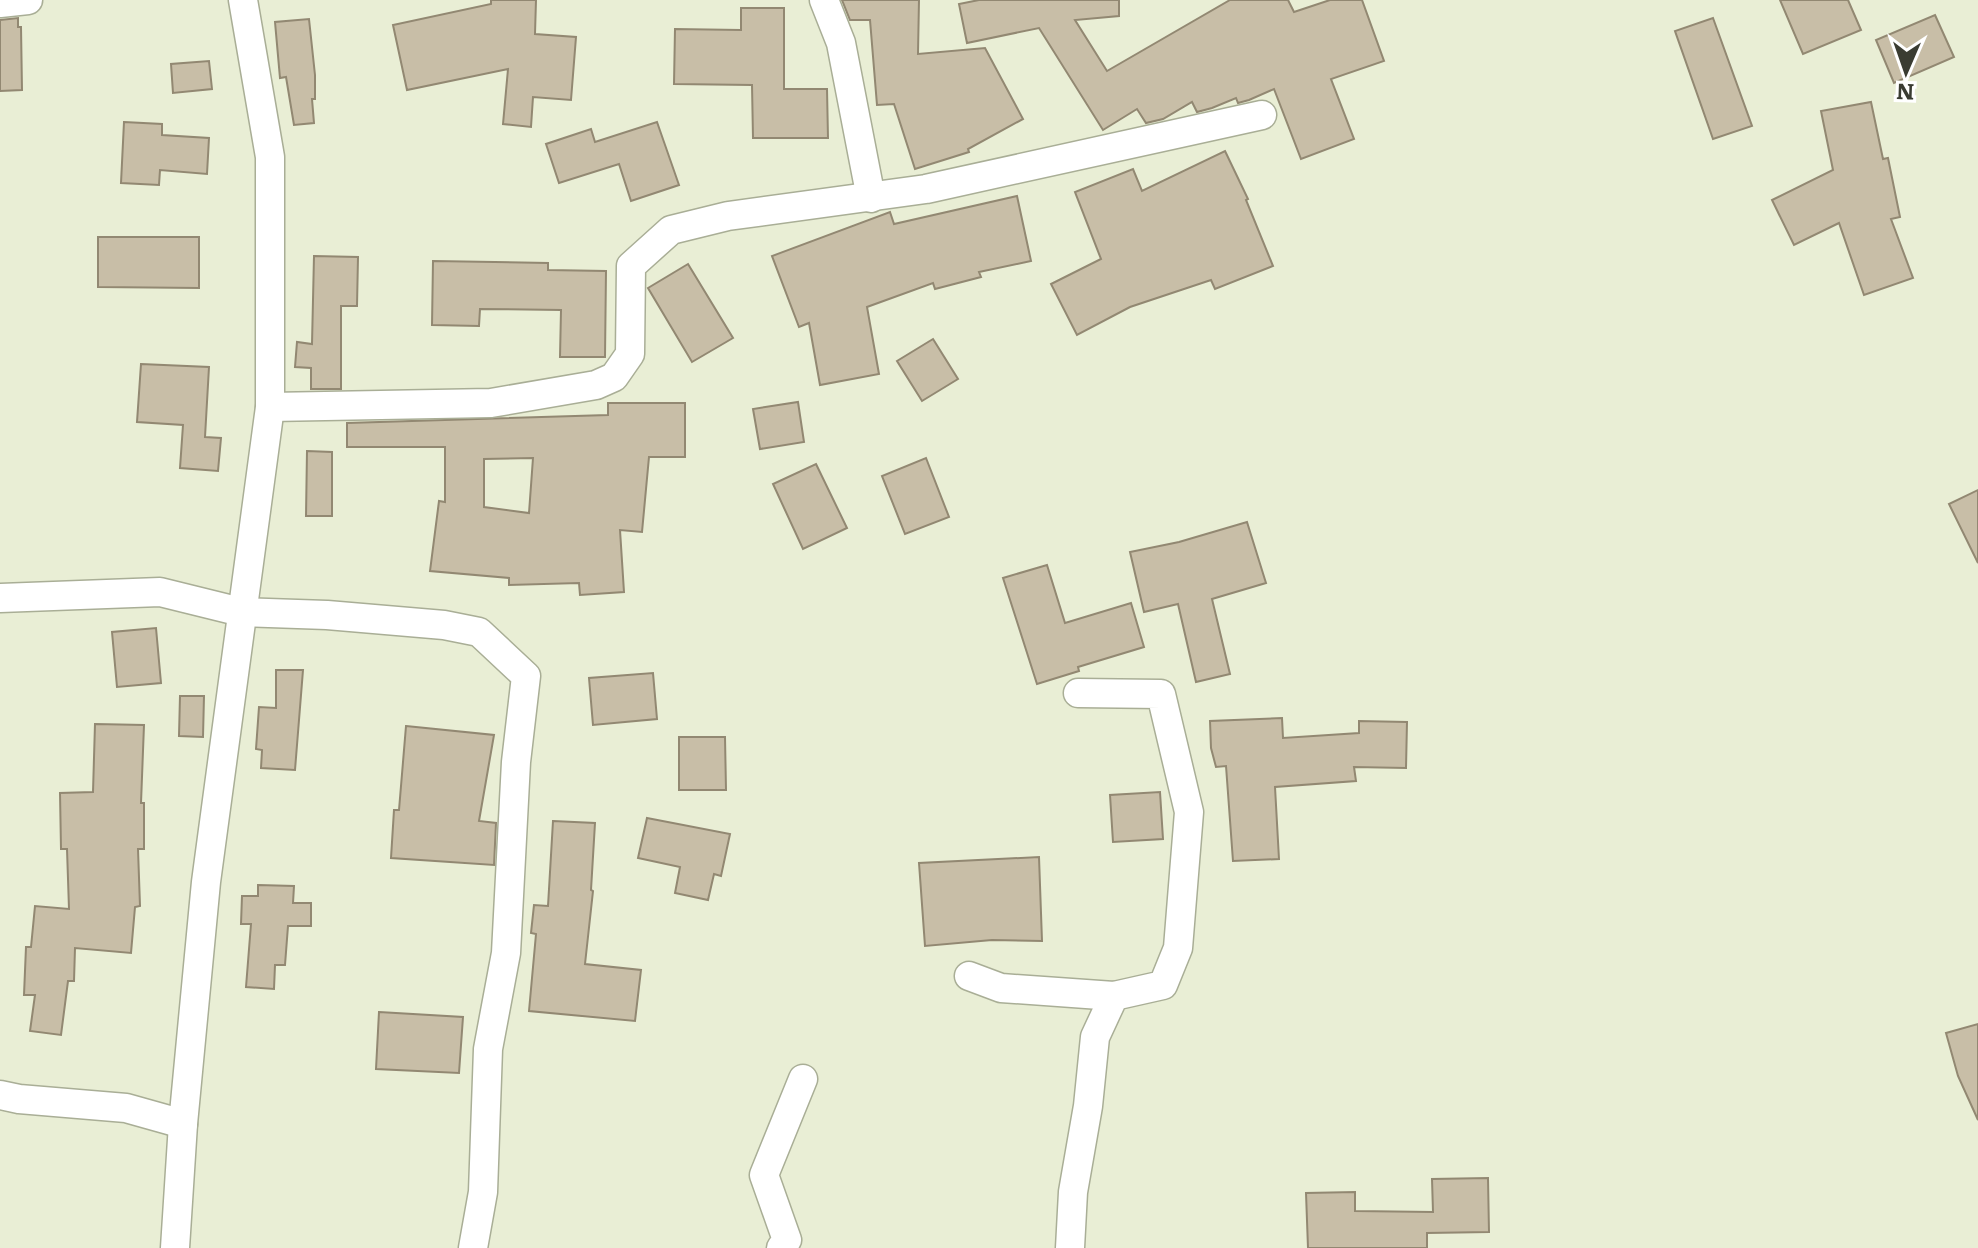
<svg xmlns="http://www.w3.org/2000/svg" width="1978" height="1248" viewBox="0 0 1978 1248" font-family="Literata,serif">
<style>
.building{fill:#c8bea7;stroke:#928872;stroke-width:2;fill-rule:evenodd}
.lines{fill:none;stroke-linecap:round;stroke-linejoin:round}
.minor-casing{stroke:#a9ae96;stroke-width:31}
.minor{stroke:#fff;stroke-width:28}
</style>
<rect width="100%" height="100%" fill="#e9eed5"/>
<g class="building">
<path d="M491,0H536L535,34L576,37L571,100L533,97L531,127L503,124L508,69L407,90L393,25L491,4Z"/>
<path d="M842,0H919L918,54L985,48L1023,119L968,149L969,152L915,169L894,104L877,105L870,20H850Z"/>
<path d="M979,0H1119V16L1075,20L1107,71L1230,0H1288L1294,12L1330,0H1362L1384,61L1331,79L1354,139L1301,159L1274,89L1249,100L1238,103L1236,98L1212,108L1197,112L1192,102L1163,119L1146,123L1137,109L1103,130L1039,28L967,43L959,4Z"/>
<path d="M1780,0H1848L1861,30L1803,54Z"/>
<path d="M741,8H784V89H827L828,138H753L752,85L674,84L675,29L741,30Z"/>
<path d="M1935,15L1954,57L1894,83L1876,40Z"/>
<path d="M18,18V27H21L22,90L0,91V20Z"/>
<path d="M1713,18L1752,126L1713,139L1675,31Z"/>
<path d="M309,19L315,75V99H312L314,123L294,125L286,77L280,78L275,22Z"/>
<path d="M209,61L212,89L173,93L171,64Z"/>
<path d="M1871,102L1883,159L1888,158L1900,217L1891,219L1913,278L1864,295L1839,223L1794,245L1772,200L1833,170L1821,111Z"/>
<path d="M124,122L162,124V135L209,138L207,174L160,170L159,185L121,183Z"/>
<path d="M657,122L679,185L631,201L619,164L559,183L546,144L591,129L595,142Z"/>
<path d="M1225,151L1248,199L1246,200L1273,266L1215,289L1211,280L1130,307L1077,335L1051,284L1101,259L1075,192L1133,169L1142,191Z"/>
<path d="M1017,196L1031,261L979,272L981,277L935,289L933,283L867,307L879,374L820,385L809,323L799,327L772,256L890,212L894,224Z"/>
<path d="M98,237H199V288L98,287Z"/>
<path d="M314,256L358,257L357,306H341V389H311V368L295,367L297,342L312,344Z"/>
<path d="M433,261L548,263V270L606,271L605,357H560L561,310L480,309L479,326L432,325Z"/>
<path d="M688,264L733,338L692,362L648,288Z"/>
<path d="M933,339L958,379L922,401L897,361Z"/>
<path d="M141,364L209,367L205,437L221,438L218,471L180,468L183,425L137,422Z"/>
<path d="M798,402L804,442L760,449L753,409Z"/>
<path d="M608,403H685V457H649L642,532L620,530L624,592L580,595L579,583L509,585V578L430,571L439,501L445,502V447H347V423L608,415ZM533,458L529,513L484,507V459Z"/>
<path d="M307,451L332,452V516H306Z"/>
<path d="M926,458L949,517L905,534L882,476Z"/>
<path d="M816,464L847,528L803,549L773,484Z"/>
<path d="M1978,490V563L1949,504Z"/>
<path d="M1247,522L1266,583L1212,599L1230,674L1196,682L1178,604L1144,612L1130,552L1179,542Z"/>
<path d="M1047,565L1065,623L1131,603L1144,647L1078,667L1079,671L1037,684L1003,578Z"/>
<path d="M156,628L161,683L117,687L112,632Z"/>
<path d="M276,670H303L295,770L261,768L262,750L256,749L259,707L276,708Z"/>
<path d="M653,673L657,719L593,725L589,678Z"/>
<path d="M180,696H204L203,737L179,736Z"/>
<path d="M1282,718L1283,738L1359,733V721L1407,722L1406,768L1354,767L1356,781L1275,787L1279,859L1233,861L1226,766L1216,767L1211,748L1210,721Z"/>
<path d="M95,724L144,725L141,803H144V849H138L140,906L135,907L131,953L75,948L74,981H68L61,1035L30,1031L35,995H24L26,947H31L35,906L69,909L67,849H61L60,793L93,792Z"/>
<path d="M406,726L494,735L479,821L496,823L494,865L391,858L394,810H399Z"/>
<path d="M679,737H725L726,790H679Z"/>
<path d="M1160,792L1163,839L1113,842L1110,795Z"/>
<path d="M647,818L730,834L721,876L714,874L708,900L675,893L680,867L638,858Z"/>
<path d="M553,821L595,823L591,890L593,891L585,964L641,970L635,1021L529,1011L536,934L531,933L534,905L548,906Z"/>
<path d="M1039,857L1042,941L992,940L925,946L919,863Z"/>
<path d="M258,885L294,886L293,903H311V926H288L285,965H275L274,989L246,987L251,924H241L242,896H258Z"/>
<path d="M379,1012L463,1017L459,1073L376,1069Z"/>
<path d="M1978,1024V1120L1958,1076L1946,1033Z"/>
<path d="M1488,1178L1489,1232L1427,1233V1248H1308L1306,1193L1355,1192V1211L1433,1212L1432,1179Z"/>
</g>
<g class="lines">
<g class="minor-casing">
<g id="minor">
<path d="M824,0L841,43L871,198"/>
<path d="M0,3L28,0"/>
<path d="M270,407L491,403L596,385L614,377L630,354L631,266L671,230L728,216L926,189L1262,115"/>
<path d="M0,598L160,592L241,612L327,615L444,625L479,632L526,676L516,762L506,953L488,1049L483,1192L473,1248"/>
<path d="M969,976L1001,988L1114,996"/>
<path d="M0,1095L19,1099L126,1108L183,1124"/>
<path d="M175,1248L183,1124L206,882L270,407V157L243,0"/>
<path d="M781,1248L787,1240L764,1175L803,1079"/>
<path d="M1070,1248L1073,1192L1088,1106L1095,1037L1114,996L1163,985L1178,948L1189,812L1161,694L1078,693"/>
</g>
</g>
<use href="#minor" class="minor"/>
</g>
<g transform="translate(1906 72) rotate(182)" stroke="#ffffff" stroke-width="6" paint-order="stroke">
<path d="M0-6L14 30L0 20L-14 30Z" fill="#3a3c32"/>
<text y="-12" font-size="22" font-weight="bold" text-anchor="middle" fill="#3a3c32">N</text>
</g>
</svg>
